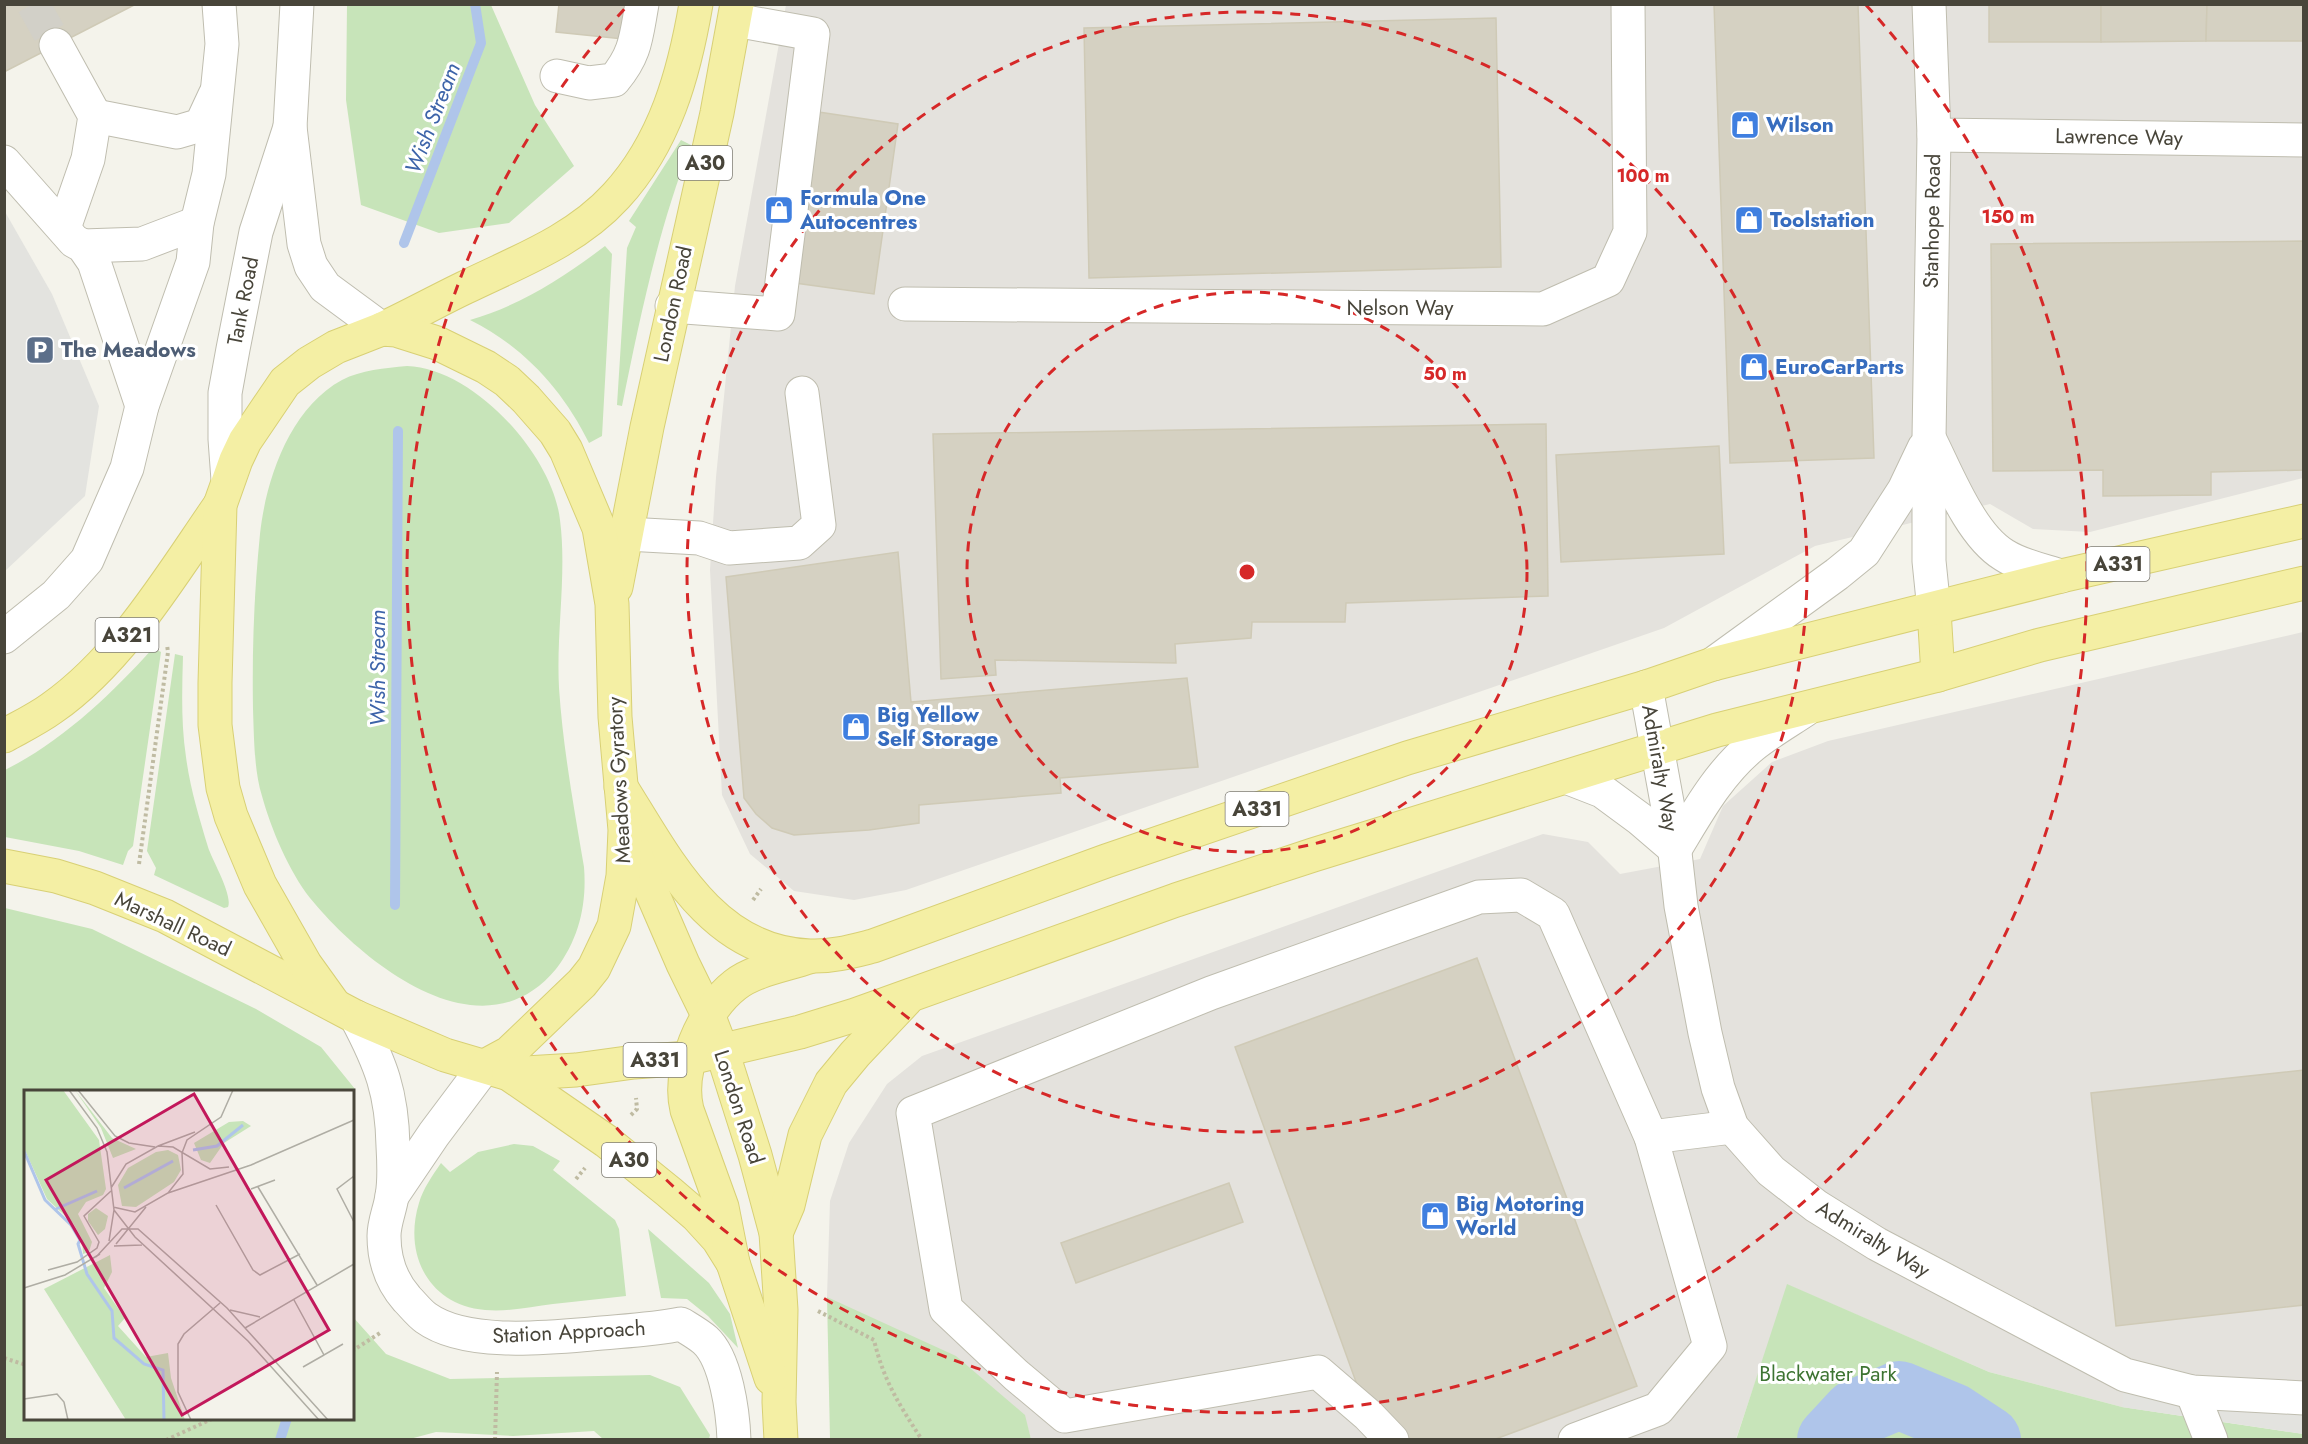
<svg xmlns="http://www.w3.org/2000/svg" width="2308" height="1444" font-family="Jost,sans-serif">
<rect width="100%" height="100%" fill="#f4f3eb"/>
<!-- industrial -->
<g fill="#e4e2dd">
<path d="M786 5H2303V478L2090 532 2033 529 1990 504 1815 546 1664 628 906 890 854 900 794 891 750 854 722 795 710 570 716 477 735 286Z"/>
<path d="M2303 632V1432L2122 1407 1989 1372 1788 1285 1736 1439H1031L1024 1415 827 1297 830 1201 849 1143 887 1084 922 1056 1543 834 1588 842 1620 874 1700 859 1723 806 1772 762 1828 741Z"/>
</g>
<!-- green -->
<g fill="#c7e4b9">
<path d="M347 5H491L535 105 574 166 509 223 439 233 361 205 346 100Z"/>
<path d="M681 140 691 145C658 230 640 317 622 406L617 405 627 248 636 227 629 221Z"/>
<path d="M605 246 612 254 602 436 589 443C563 390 523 346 470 320 521 305 563 278 605 246Z"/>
<path d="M407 366C474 368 553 456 560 520 567 575 556 632 559 688 563 748 574 808 584 867 587 904 579 939 556 969 482 1059 363 963 310 898 289 871 271 829 262 796 254 771 254 736 253 709 252 649 254 594 260 534 266 479 290 408 342 380 361 370 385 368 407 366Z"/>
<path d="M153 648 161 652 133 846 128 851 123 865 79 851 5 837V770C61 742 111 695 153 648Z"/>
<path d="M175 654 183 656C182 690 181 724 186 757 190 788 199 817 208 847 212 860 233 895 228 907L224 908 154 875 156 868 147 851Z"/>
<path d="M5 908 92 929 256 1009 321 1047 355 1089 353 1113 352 1092H26V1418H352L353 1317 386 1354 450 1379 650 1375 680 1387 710 1435 709 1439H603L594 1431 513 1436 436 1432 406 1440 5 1439Z"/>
<path d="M514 1144 533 1146 560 1161 553 1170 615 1220 619 1229 626 1296C602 1299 578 1301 553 1304 531 1307 508 1312 485 1310 429 1305 403 1255 419 1203 423 1189 432 1176 441 1163L450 1172 478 1152Z"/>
<path d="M648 1229 709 1283 730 1314 738 1348 708 1316 687 1299 661 1298Z"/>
<path d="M1787 1284 1989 1372 2122 1407 2304 1434 2303 1440H1736Z"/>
<path d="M827 1297 956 1356 1025 1415 1031 1439H830Z"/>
</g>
<!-- parking -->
<g fill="#e3e3df">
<path d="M4 210 52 294 99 406 85 496 5 571Z"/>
<path d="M2125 1375 2303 1398V1434L2122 1407Z"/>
</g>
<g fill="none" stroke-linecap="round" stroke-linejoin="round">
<!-- stream -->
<g stroke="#afc5ea" stroke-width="10">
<path d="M404 243 481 43 475 4"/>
<path d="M395 905 398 431"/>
<path d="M280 1440 287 1418"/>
</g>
<!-- river -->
<path stroke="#afc5ea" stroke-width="68" d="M1831 1440 1856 1413 1899 1395 1952 1417 1987 1440"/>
</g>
<!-- building -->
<g fill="#d5d1c2" stroke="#cfcab6" stroke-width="1.5">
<path d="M4 4H136L4 72Z"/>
<path d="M559 4H627L623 39 556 32Z"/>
<path d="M1714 4H1858L1874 458 1730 463Z"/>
<rect x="1989" y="4" width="112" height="38"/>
<path d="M2101 4H2207L2206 41 2101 42Z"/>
<path d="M2207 4H2304V41H2206Z"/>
<path d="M1496 18 1501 267 1089 278 1084 28Z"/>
<path d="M812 111 898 124 874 294 788 282Z"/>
<path d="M2304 241V470L2211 472V495L2103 496V470L1993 471 1991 244Z"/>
<path d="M1546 424 1548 596 1346 603 1345 622H1252L1251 638 1175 644 1176 663 995 660 996 675 941 679 933 434Z"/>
<path d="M1719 446 1724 554 1561 562 1556 455Z"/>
<path d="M898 552 911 702 1187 678 1198 767 1060 778 1061 793 919 805V823L869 830 794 835 772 828 756 814 744 798 726 577Z"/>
<path d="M1477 958 1637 1386 1493 1440H1377L1235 1047Z"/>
<path d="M2304 1070V1305L2116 1326 2091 1093Z"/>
<path d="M1229 1183 1243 1222 1076 1283 1061 1243Z"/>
</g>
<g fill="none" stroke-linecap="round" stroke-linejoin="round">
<!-- minor-tunnel -->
<path stroke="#d2d0c8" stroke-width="33" stroke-dasharray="33 16" stroke-linecap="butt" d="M33 4 56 45"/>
<!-- minor casing -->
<g stroke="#bfbdaf" stroke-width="35">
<g id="minor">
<path d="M297 4 290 127 304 244 311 266 325 287 382 329"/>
<path d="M1929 4 1934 135 1929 438V561L1934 610"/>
<path d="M56 45 95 116 88 159 64 228"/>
<path d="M557 76 589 83 614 80C636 54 636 37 642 4"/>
<path d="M95 116 177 132 201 125 215 95"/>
<path d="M1934 135 2304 140"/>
<path d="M4 162 74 241 83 246 94 262 142 406"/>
<path d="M83 246 142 244 197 223"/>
<path d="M905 304 1543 309 1608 280 1630 232 1628 4"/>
<path d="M672 306 778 314 813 34 735 20"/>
<path d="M1931 442C1948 476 1971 535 2004 555 2021 566 2042 570 2061 576"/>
<path d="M228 480 225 439V393L233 349 256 232 290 127"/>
<path d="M627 534 699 538 729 548 799 543 819 525 802 393"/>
<path d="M4 637 56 595 87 560 127 468 142 406 193 262 197 223 209 174 222 44 219 4"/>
<path d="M1713 664 1837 574 1864 552 1904 490 1924 448"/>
<path d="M1646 687 1673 835 1681 906 1705 1033 1718 1088 1732 1127 1771 1171 1816 1206 1877 1244 2125 1375 2192 1392 2304 1398"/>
<path d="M1566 777 1602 791 1640 819 1675 849"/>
<path d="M1675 849C1697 813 1718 774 1752 746 1768 733 1787 722 1805 710"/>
<path d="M356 1017C381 1064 392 1093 393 1146 394 1163 395 1180 392 1196 390 1210 384 1222 384 1236 384 1260 391 1281 407 1299 413 1305 419 1313 426 1318 465 1346 544 1338 591 1334 621 1331 651 1330 681 1324 689 1329 698 1334 705 1340 726 1359 733 1412 734 1440"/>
<path d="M1651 1137 1732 1127"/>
<path d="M392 1196 434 1134 485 1066"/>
<path d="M2192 1392 2211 1440"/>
<path d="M1392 1440 1368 1415 1318 1372 1065 1416 1016 1375 946 1309 913 1113 1211 993 1479 897 1521 895 1553 914 1651 1137 1710 1346 1658 1409 1575 1440"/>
</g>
</g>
<!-- major casing -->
<g stroke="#d8d075" stroke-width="35">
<g id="major">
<path d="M382 329C410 316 437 301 464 288 517 262 575 241 616 196 665 143 684 74 696 4"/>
<path d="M616 587 647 427 717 113 737 4"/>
<path d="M1934 610 1938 675"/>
<path d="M4 736C20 727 37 719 52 708 122 659 172 574 220 505"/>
<path d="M621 787C667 860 712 953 810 956 832 957 853 951 873 946L1106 861 1407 758 1646 687 1713 664 2061 576 2304 521"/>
<path d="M628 837 683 964 709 1017 722 1051 755 1155 776 1233 781 1310 779 1402 781 1440"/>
<path d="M4 866 56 876 95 888 165 916 356 1017 445 1055 509 1074 606 1141 669 1192 697 1216 718 1239 733 1263"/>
<path d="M333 1003 305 964 260 885 231 816 223 788 215 725V683L220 505 236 460 245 441 285 382 309 363 336 347 382 329 396 330 437 343 486 367 507 381 526 399 555 432 566 450 599 528 612 604 615 717 625 830 623 876 614 926 594 968 582 983 509 1053 485 1066"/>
<path d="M509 1074 576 1070 634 1062 690 1058 800 1032 855 1015 1176 900 1313 855 1717 730 1938 675 2040 645 2304 583"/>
<path d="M776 1233 788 1205 805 1135 831 1083 855 1054 906 1000"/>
<path d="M771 1378 733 1263 722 1207 687 1110C677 1070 703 1010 735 985 754 970 786 965 809 957"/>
</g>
</g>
<!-- path -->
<g stroke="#bfbba2" stroke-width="4" stroke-dasharray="3 3" stroke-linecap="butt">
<path d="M139 864 168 652 167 645"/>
<path d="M753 900 761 889"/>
<path d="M631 1115 637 1109 636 1098"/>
<path d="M576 1179 585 1168"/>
<path d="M818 1311 874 1340C884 1382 899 1404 922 1440"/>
<path d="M352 1351 380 1333"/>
<path d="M4 1358 26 1365"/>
<path d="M166 1440 214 1418"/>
<path d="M495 1440 497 1372"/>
</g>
<!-- minor -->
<use href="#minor" stroke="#fff" stroke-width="33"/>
<!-- major -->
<use href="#major" stroke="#f4efa4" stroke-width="33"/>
</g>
<!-- distance rings -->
<g fill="none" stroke="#d62828" stroke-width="3" stroke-dasharray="10 8">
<circle cx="1247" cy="572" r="280"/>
<circle cx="1247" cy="572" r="560"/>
<path d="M1866 5A840 840 0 1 1 628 5"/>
</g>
<!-- icons -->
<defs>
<g id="shop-square" transform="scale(1.5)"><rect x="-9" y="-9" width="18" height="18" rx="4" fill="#3f7fe0" stroke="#fff"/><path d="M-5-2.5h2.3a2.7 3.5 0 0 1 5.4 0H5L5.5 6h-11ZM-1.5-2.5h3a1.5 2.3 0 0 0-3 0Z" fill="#fff"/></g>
<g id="parking-square" transform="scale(1.5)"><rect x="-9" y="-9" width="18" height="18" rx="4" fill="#5c6f8a" stroke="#fff"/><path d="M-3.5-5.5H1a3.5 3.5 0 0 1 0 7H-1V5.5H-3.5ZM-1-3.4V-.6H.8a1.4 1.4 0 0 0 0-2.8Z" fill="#fff"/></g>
</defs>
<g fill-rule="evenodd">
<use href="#shop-square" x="1745" y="125"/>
<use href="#shop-square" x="779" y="210"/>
<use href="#shop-square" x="1749" y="220"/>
<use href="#parking-square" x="40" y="350"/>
<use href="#shop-square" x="1754" y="367"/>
<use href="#shop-square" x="856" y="727"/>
<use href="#shop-square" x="1435" y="1216"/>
</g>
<g text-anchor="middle" stroke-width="6" stroke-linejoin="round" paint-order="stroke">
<!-- shield labels -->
<g fill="#fff" stroke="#7f7d75" stroke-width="1.5">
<rect x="678" y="146" width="54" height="34" rx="4.5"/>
<rect x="2086.5" y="547" width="63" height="34" rx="4.5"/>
<rect x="95.5" y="618" width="63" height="34" rx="4.5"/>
<rect x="1225.5" y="792" width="63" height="34" rx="4.5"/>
<rect x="623.5" y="1043" width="63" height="34" rx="4.5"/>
<rect x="602" y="1143" width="54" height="34" rx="4.5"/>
</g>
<g font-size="20" font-weight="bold" fill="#48453a">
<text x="705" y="170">A30</text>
<text x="2118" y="571">A331</text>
<text x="127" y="642">A321</text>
<text x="1257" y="816">A331</text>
<text x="655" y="1067">A331</text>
<text x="629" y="1167">A30</text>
</g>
<!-- shop labels -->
<g font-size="21" font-weight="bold" fill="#366cbe" stroke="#fff" text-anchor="start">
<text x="1766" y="132">Wilson</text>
<text x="800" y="205">Formula One<tspan x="800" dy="24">Autocentres</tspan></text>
<text x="1770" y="227">Toolstation</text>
<text x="1775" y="374">EuroCarParts</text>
<text x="877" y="722">Big Yellow<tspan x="877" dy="24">Self Storage</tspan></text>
<text x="1456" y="1211">Big Motoring<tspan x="1456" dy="24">World</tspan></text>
</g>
<!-- street labels -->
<g font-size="21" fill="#48453a" stroke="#fff">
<text transform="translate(2119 137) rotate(1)" y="7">Lawrence Way</text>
<text transform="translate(1932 221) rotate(-89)" y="7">Stanhope Road</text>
<text transform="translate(243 301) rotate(-79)" y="7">Tank Road</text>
<text transform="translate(673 304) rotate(-78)" y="7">London Road</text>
<text x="1400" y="315">Nelson Way</text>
<text transform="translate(1660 768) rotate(80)" y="7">Admiralty Way</text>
<text transform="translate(619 780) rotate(-93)" y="7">Meadows Gyratory</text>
<text transform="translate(173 924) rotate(25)" y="7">Marshall Road</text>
<text transform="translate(739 1107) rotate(72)" y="7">London Road</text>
<text transform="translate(1873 1239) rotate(31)" y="7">Admiralty Way</text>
<text transform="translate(569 1332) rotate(-3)" y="7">Station Approach</text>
</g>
<!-- service labels -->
<g font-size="21" font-weight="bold" fill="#4e5e75" stroke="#fff" text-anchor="start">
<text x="61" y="357">The Meadows</text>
</g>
<!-- park labels -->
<g font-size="21" fill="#3d7432" stroke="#fff">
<text x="1828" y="1381">Blackwater Park</text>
</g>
<!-- water labels -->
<g font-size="22" font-style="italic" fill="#3d64a9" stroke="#fff">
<text transform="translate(432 118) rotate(-69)" y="8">Wish Stream</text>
<text transform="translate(377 668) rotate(-90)" y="8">Wish Stream</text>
</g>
</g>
<!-- overview -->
<g transform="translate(24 1090)">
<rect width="330" height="330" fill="#f4f3eb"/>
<path d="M0 0H39L75 50 82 99 79 105 62 112 54 124 68 152 65 162 59 164 58 149 49 133 23 109 0 58ZM51 0 88 48 112 59 89 68 77 38ZM219 31 227 36 200 53 186 73 177 70 170 53 205 32ZM144 60 154 65 157 80 150 92 112 117 98 116 94 95 104 78 132 62ZM72 118 84 126 81 139 74 145 64 131V124ZM86 165 88 182 80 198 101 228 94 236 122 267 144 263 147 288 161 330H102L20 199Z" fill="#c7e4b9"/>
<path fill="none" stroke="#afc5ea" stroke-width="3" d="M169 60 193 56 219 35M0 61 21 110 47 135 56 150 54 154 63 184 88 221 90 248 120 274 139 280 140 330M100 98 149 71M32 119 73 101"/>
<path fill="none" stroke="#afada4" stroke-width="1.5" d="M45 0 73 38 83 62 90 120 85 151M54 0 91 46 105 53 131 57M134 56 171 42M158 63 163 50 197 27 209 0M330 86 313 99 330 132M234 97 293 195M87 98 102 74 134 56 149 57 186 79 205 77M227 99 251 90M144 103 227 75 330 30M192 115 229 180 236 185 276 164M89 117 111 122 144 103 159 84 158 63M90 120 111 147 224 251 295 330M92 154 122 117M90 156 118 155M72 167 98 139H114L203 218 304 330M24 180 53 172 73 158 75 152 60 126 87 101M0 198 41 185 76 164M270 210 300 265 319 254M206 220 236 227M221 238 330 174M279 277 300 265M0 309 33 304 40 312 44 330M167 330 154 302V254L160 244 196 213"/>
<path fill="#c2185b" fill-opacity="0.15" stroke="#c2185b" stroke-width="3" d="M170 4 305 240 158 325 22 90Z"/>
<rect width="330" height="330" fill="none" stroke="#48453a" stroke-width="3"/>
</g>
<circle cx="1247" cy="572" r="9" fill="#d62828" stroke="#fff" stroke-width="3"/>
<g font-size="18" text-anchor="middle" font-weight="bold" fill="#d62828" stroke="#fff" stroke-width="6" stroke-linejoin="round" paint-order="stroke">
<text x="1643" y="182">100 m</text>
<text x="2008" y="223">150 m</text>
<text x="1445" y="380">50 m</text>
</g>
<!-- border -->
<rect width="2308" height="1444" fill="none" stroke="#48453a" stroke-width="12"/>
</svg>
